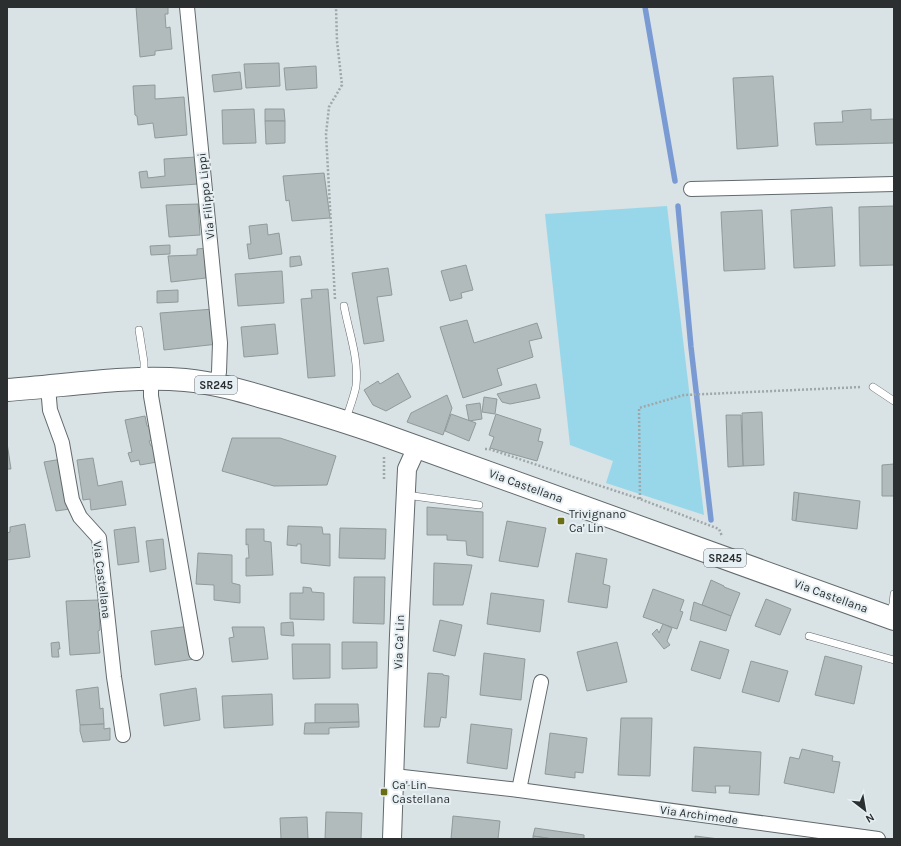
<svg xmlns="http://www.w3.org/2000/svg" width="901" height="846" font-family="Karla,sans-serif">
<rect width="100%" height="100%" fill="#d9e2e5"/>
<!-- green -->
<path fill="#98d7ea" d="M667 206 704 515 606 483 613 461 570 445 545 214Z"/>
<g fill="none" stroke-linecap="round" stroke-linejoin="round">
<!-- stream -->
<g stroke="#7a9ad4" stroke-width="5.5">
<path d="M645 7 675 181"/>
<path d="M678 206 691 347 711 520"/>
</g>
</g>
<!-- building -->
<g fill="#b1bbbb" stroke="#909a9a">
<path d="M136 7H168V14H165L166 28 170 27 172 49 155 51V55L140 57Z"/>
<path d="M279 63 280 86 246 88 244 64Z"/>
<path d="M316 66 317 88 286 90 284 68Z"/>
<path d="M240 72 242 89 214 92 212 75Z"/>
<path d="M773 76 778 146 737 149 733 78Z"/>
<path d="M155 85V99L184 97 187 135 155 138 153 123 138 125 137 116 135 115 133 86Z"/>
<path d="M254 109 256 143 223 144 222 110Z"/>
<path d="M265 109H284L285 121H265Z"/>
<path d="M871 109V120L894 119V143L816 145 814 123 843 122 842 111Z"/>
<path d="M265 121H285V143L266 144Z"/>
<path d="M196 157 198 184 141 188 139 172 147 171 148 178 165 176 164 159Z"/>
<path d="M324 173 330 218 292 221 289 200 286 201 283 176Z"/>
<path d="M198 204 200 235 169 237 166 205Z"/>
<path d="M894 206V265L860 266 859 207Z"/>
<path d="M832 207 835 266 794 268 791 210Z"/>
<path d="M762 210 765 269 724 271 721 212Z"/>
<path d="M267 224 268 235 279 233 282 254 249 259 247 244H251L249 226Z"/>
<path d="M170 245V254L151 255 150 246Z"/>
<path d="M207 248 208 264H205L206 278 171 282 168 256 197 255V249Z"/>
<path d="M300 256 302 265 290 267V257Z"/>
<path d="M466 265 473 290 461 293 462 298 450 301 441 271Z"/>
<path d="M388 268 392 295 377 297 384 341 364 344 352 273Z"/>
<path d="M282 271 284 303 238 306 235 274Z"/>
<path d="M328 289 335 376 308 378 301 299 312 298 311 290Z"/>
<path d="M178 290V302L157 303V291Z"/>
<path d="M214 309 218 344 164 350 160 313Z"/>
<path d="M467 320 474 343 537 323 542 338 529 341 533 357 497 369 502 385 463 398 440 327Z"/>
<path d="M275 324 278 354 244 357 241 327Z"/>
<path d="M398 373 411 397 386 411 373 405 364 390 378 381 380 384Z"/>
<path d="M536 384 540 398 510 404 502 402 497 394Z"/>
<path d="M447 395 452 408 443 435 407 422 411 413Z"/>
<path d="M484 397 497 399 495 414 482 412Z"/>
<path d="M480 403 482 419 469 421 466 405Z"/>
<path d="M762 412 764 465 743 466 742 413Z"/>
<path d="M451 414 476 423 469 441 445 431Z"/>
<path d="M496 414 541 429 538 441 543 442 537 461 490 448 494 437 489 435Z"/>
<path d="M726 415H741L743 466 728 467Z"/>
<path d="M145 416 147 426H150L153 440 149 441 151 446H154L157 462 140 465 139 460 131 462 128 453 132 452 125 420Z"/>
<path d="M232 438H280L336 456 327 485 274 486 222 471Z"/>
<path d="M7 443 11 469H7Z"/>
<path d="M93 458 98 486 122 481 126 505 91 510 90 499 83 500 77 460Z"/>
<path d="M62 459 70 509 56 511 44 462Z"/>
<path d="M894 464V496H882V465Z"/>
<path d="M794 492 799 493 796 521 792 520Z"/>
<path d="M799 493 860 501 857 529 796 521Z"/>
<path d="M427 507 483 512V558L467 555 466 541 447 540V535H427Z"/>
<path d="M507 521 546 528 538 567 499 561Z"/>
<path d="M25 524 30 557 7 560V533L10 532V527Z"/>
<path d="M288 526 322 527 323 534H330V566L301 563V544H297V546L287 545Z"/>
<path d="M135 527 139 562 118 565 114 530Z"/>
<path d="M340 528 386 529 385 559 339 558Z"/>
<path d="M246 529H264V541L271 542 273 575 246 576V558H249L248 544 246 545Z"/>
<path d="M163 539 166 569 150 572 146 541Z"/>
<path d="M198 553 232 555V583L240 585V603L214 600V585L196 584Z"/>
<path d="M576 553 607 559 603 584 610 586 607 608 568 602Z"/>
<path d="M434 563 472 565 463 605H433Z"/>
<path d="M354 577H385L384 624 353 623Z"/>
<path d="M711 580 724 586V587L740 593 731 616 702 605Z"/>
<path d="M303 587 311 588 312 592 324 593V620L290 619V593H303Z"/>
<path d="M653 589 684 600 680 611 683 612 677 629 643 617Z"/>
<path d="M491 593 544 600 540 632 487 624Z"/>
<path d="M766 599 791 609 780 635 755 626Z"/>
<path d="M99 600 100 630 98 631 100 653 70 655 66 601Z"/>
<path d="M694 602 731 616 726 631 690 620Z"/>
<path d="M440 620 462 625 455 656 433 651Z"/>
<path d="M293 622 294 636 281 635V623Z"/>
<path d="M663 624 672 628 667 641 670 645 664 649 652 634 657 629 659 633Z"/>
<path d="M190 626 194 659 155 665 151 631Z"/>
<path d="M232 627H264L268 659 232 662 229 638 234 637Z"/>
<path d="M700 641 729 650 720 679 691 670Z"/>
<path d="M59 642 60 649H58L59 657H52L51 643Z"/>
<path d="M342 642H377V668L342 669Z"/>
<path d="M617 642 627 682 587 691 577 652Z"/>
<path d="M292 644H330V678L293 679Z"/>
<path d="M484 653 525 659 521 700 480 695Z"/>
<path d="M825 656 862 666 854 704 815 695Z"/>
<path d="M751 661 788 671 779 702 742 692Z"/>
<path d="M428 673 443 674V675L449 676 446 718 441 717 439 727H424Z"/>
<path d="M98 687 100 709 103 708 104 724 80 725 76 690Z"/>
<path d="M196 688 200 720 164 726 160 694Z"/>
<path d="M272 694 273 725 224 728 222 696Z"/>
<path d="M315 704H358L359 722 315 723Z"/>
<path d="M621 718H652L650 776 618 775Z"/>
<path d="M359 722V727L329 728V734H304L305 723Z"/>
<path d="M104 724V729L110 728V740L83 742 80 731V725Z"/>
<path d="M471 724 512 729 507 769 467 763Z"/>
<path d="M550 733 587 738 583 773 575 772V778L545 774Z"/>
<path d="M694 747 761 752 759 795 729 793 730 786H715L716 793 692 791Z"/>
<path d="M802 749 833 756 832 761 840 762 834 793 784 783 790 757 799 759Z"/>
<path d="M326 812 362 813 361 839H325Z"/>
<path d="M453 816 500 821 498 839H451Z"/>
<path d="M307 817 308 839H281L280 818Z"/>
<path d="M535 828 584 835V839H553L533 836Z"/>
<path d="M533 836 553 839H533Z"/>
<path d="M695 836 719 839H695Z"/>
</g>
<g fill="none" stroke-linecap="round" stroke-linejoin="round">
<!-- service casing -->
<g stroke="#616a6c" stroke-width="8">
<g id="service">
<path d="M344 306C349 333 359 358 356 386 354 397 349 409 346 419"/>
<path d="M139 330 144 362V377"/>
<path d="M873 387 894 401"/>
<path d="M406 495 479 505"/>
<path d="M889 615 893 604 894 594"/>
<path d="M809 636 894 660"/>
</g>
</g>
<!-- minor casing -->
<g stroke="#616a6c" stroke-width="16">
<g id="minor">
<path d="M187 7 220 343 219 372 216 385"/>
<path d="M691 189 894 184"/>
<path d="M151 380V396L196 653"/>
<path d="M48 387 50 410 62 443 72 500 80 517 99 538 114 677 123 735"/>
<path d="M394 776 519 790 878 839"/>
<path d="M519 790 541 682"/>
</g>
</g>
<!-- tertiary casing -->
<g stroke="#616a6c" stroke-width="20">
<path id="tertiary" d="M392 839 399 635 407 469 417 447"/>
</g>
<!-- primary casing -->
<g stroke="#616a6c" stroke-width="24">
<path id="primary" d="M7 390C65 386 127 375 185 380 217 383 249 393 280 402 314 412 347 422 381 434L894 619"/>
</g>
<!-- path -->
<g stroke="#9fa7a9" stroke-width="2.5" stroke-dasharray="2 2" stroke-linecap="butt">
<path d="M335 299 326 134 329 107 342 85 337 41 336 7"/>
<path d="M485 449H489L640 499 719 529 722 536"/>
<path d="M384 457V480"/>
<path d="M640 499 639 408 684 395 862 387"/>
</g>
<!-- service -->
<use href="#service" stroke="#fff" stroke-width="7"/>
<!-- minor -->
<use href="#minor" stroke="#fff" stroke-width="14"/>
<!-- tertiary -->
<use href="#tertiary" stroke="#fff" stroke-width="18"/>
<!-- primary -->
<use href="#primary" stroke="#fff" stroke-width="22"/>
</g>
<!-- markers -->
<g fill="#6b6e12" stroke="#e6eff3" stroke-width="1.5">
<rect x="557" y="517" width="8" height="8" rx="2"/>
<rect x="380" y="788" width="8" height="8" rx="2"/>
</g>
<g text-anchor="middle" stroke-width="4" stroke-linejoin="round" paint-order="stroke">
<!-- shield labels -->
<g fill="#e6eff3" stroke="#63696a" stroke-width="1">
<rect x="195" y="376" width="42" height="18" rx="3"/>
<rect x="704" y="549" width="42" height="18" rx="3"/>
</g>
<g font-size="11" font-weight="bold" fill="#2b2f30">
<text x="216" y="389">SR245</text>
<text x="725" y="562">SR245</text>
</g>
<!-- street labels -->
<g font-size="12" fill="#2b2f30" stroke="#e6eff3">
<text transform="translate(206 196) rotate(-96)" y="4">Via Filippo Lippi</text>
<text transform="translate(526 486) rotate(20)" y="4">Via Castellana</text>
<text transform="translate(102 580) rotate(83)" y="4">Via Castellana</text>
<text transform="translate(831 596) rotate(20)" y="4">Via Castellana</text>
<text transform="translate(399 642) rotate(-88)" y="4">Via Ca' Lin</text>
<text transform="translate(699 815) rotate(8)" y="4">Via Archimede</text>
</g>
<!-- poi labels -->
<g font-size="12" fill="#2b2f30" stroke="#e6eff3" text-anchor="start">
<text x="569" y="518">Trivignano<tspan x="569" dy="14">Ca' Lin</tspan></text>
<text x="392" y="789">Ca' Lin<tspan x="392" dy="14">Castellana</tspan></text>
</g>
</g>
<!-- border -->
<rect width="901" height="846" fill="none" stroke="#2b2f30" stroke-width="16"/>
<!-- north arrow -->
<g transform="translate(865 810) rotate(149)" stroke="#e6eff3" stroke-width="3" paint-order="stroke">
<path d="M0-3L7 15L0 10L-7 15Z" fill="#2b2f30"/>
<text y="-6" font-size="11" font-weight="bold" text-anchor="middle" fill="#2b2f30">N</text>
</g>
</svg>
